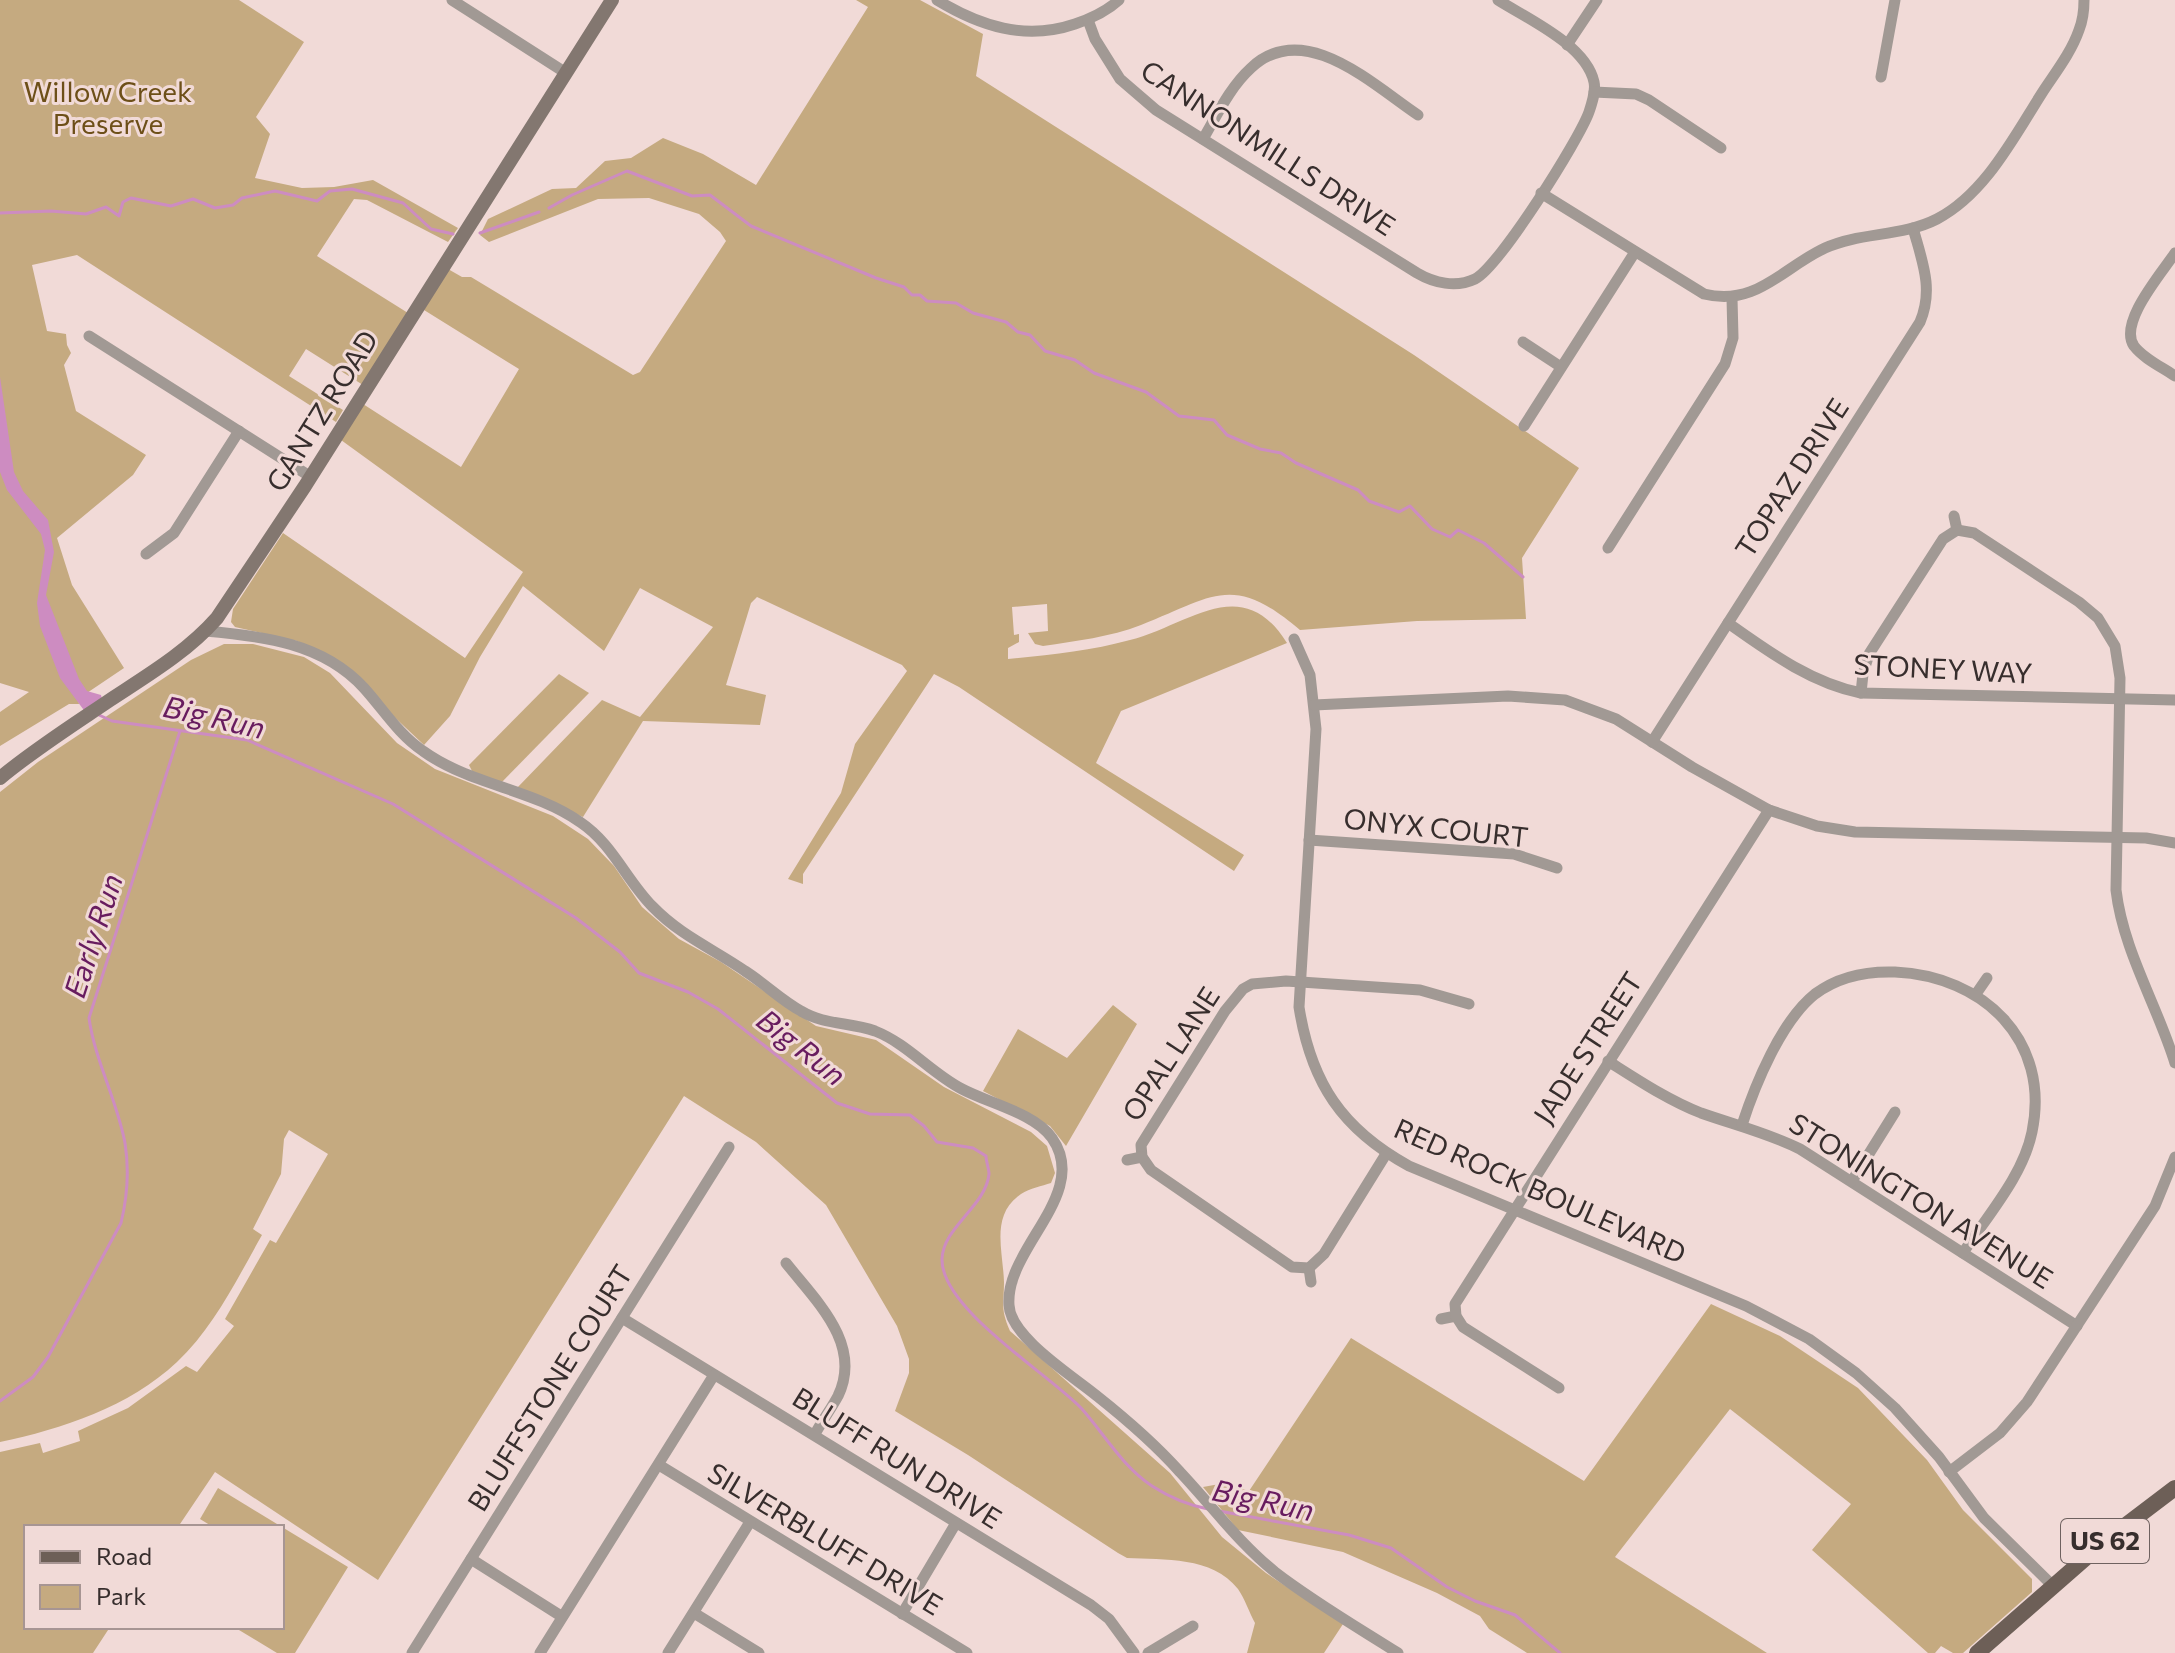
<svg xmlns="http://www.w3.org/2000/svg" width="2175" height="1653" font-family="Commissioner,sans-serif">
<rect width="100%" height="100%" fill="#f1dad7"/>
<!-- green -->
<g fill="#c5aa80">
<path d="M0 0H239L304 42 256 117 270 134 255 178 302 188 334 187 373 180 458 228 448 242 367 200 354 199 317 256 408 313 363 385 306 349 289 376 343 410 336 422 77 255 32 265 47 331 66 334 67 345 71 353 64 365 76 411 146 455 133 475 57 538 72 585 124 668 78 699 79 704H69L0 746V712L29 692 0 683Z"/>
<path d="M856 0H920L983 34 976 76 1414 355 1579 468 1522 558 1526 619 1417 621 1300 630C1232 572 1213 597 1141 625 1110 637 1076 641 1043 646L1035 644 1028 633 1048 631 1047 604 1012 607 1014 635 1019 634V642L1008 648V659C1049 655 1090 651 1130 640 1189 625 1242 571 1287 643L1121 711 1096 763 1244 855 1234 871 959 687 934 674 803 874V884L788 879 841 793 855 744 907 671 902 665 757 597 751 603 726 685 766 695 760 725 643 721 583 817 517 788 602 700 640 717 713 627 640 588 604 651 523 586 480 657 450 716 424 745 336 662 297 641 235 627 231 622 233 609 283 533 465 658 523 572 341 440 363 404 461 467 519 369 424 310 448 269 462 277H471L633 375 640 372 726 241 720 232 699 214 649 198 598 199 489 242 480 235 488 219 552 189 576 188 605 161 631 158 663 138 703 154 756 185 868 7Z"/>
<path d="M224 644H253L304 657 330 673 397 743 435 769 553 816 588 839 614 866 642 907 679 939 721 962 816 1026 876 1040 944 1087 1031 1132 1047 1146 1055 1173 1051 1183C1042 1186 1030 1188 1021 1194 990 1215 1003 1250 1004 1282 1004 1304 1000 1308 1010 1331L1170 1473 1222 1537 1266 1573 1343 1624 1324 1653H1247L1255 1623C1249 1612 1245 1599 1238 1589 1212 1556 1164 1560 1127 1558L1118 1553 968 1455 895 1411 909 1373V1359L897 1326 826 1205 756 1142 684 1096 378 1580 215 1472 178 1527H26V1627H110L93 1653H0V1452L40 1443 43 1453 80 1441 78 1431 128 1408 186 1366 197 1372 234 1326 225 1319 270 1240 276 1243 328 1154 289 1130 284 1139 281 1174 253 1229 262 1235C237 1279 214 1327 177 1362 129 1407 62 1429 0 1442V792L38 762 191 660Z"/>
<path d="M559 674 589 693 501 783 472 771 469 765Z"/>
<path d="M1113 1005 1137 1024 1066 1146 1050 1126 983 1091 1018 1029 1067 1058Z"/>
<path d="M1711 1304 1780 1336 1858 1388 1927 1460 1963 1510 2032 1579V1592L1963 1653H1953L1941 1646 1935 1653H1928L1812 1550 1851 1504 1730 1409 1615 1557 1767 1653H1527L1489 1629 1480 1616 1437 1593 1343 1552 1238 1530 1203 1487 1225 1483 1249 1491 1351 1338 1584 1481Z"/>
<path d="M218 1488 282 1527H213L200 1519Z"/>
<path d="M282 1527 348 1567 295 1653H277L234 1627H282Z"/>
</g>
<!-- water -->
<path fill="#cd8cc1" d="M0 377 14 472 23 491 48 520 54 552 46 595 79 679 87 691 101 695 103 703 86 713 60 678 40 626 37 603 45 550 41 534 7 490 0 472Z"/>
<g fill="none" stroke-linecap="round" stroke-linejoin="round">
<!-- stream -->
<g stroke="#cd8cc1" stroke-width="3">
<path d="M549 208 572 195 627 171 692 196 710 195 751 226 876 278 904 287 912 295H920L927 301 956 303 973 313 1006 322 1018 332 1030 335 1045 351 1075 360 1094 373 1146 392 1179 416 1214 420 1227 435 1260 449 1281 453 1296 463 1358 490 1369 501 1399 512 1410 506 1432 529 1450 537 1458 530 1484 543 1523 577"/>
<path d="M0 213 51 211 86 214 106 207 119 216 123 202 131 198 171 206 193 199 215 208 233 205 242 198 275 191 317 201 330 191 352 189 403 203 431 229 453 234"/>
<path d="M480 233 539 212"/>
<path d="M99 715 112 721 247 740 393 804 576 918 620 952 639 973 688 992 718 1009 837 1103 870 1114 910 1115 924 1126 937 1142 973 1148 986 1156C986 1161 989 1169 989 1174 986 1206 943 1227 942 1259 941 1309 1049 1374 1082 1409 1105 1435 1122 1466 1152 1486 1169 1497 1188 1505 1208 1509"/>
<path d="M0 1401 33 1377 48 1357 121 1223C127 1198 129 1168 125 1143 117 1100 95 1061 89 1018L180 731"/>
<path d="M1219 1511 1349 1535 1391 1548 1447 1587 1475 1601 1515 1615 1560 1653"/>
</g>
<!-- minor -->
<g stroke="#a19994" stroke-width="11">
<path d="M452 0 566 73"/>
<path d="M937 0C980 26 1025 41 1075 24 1090 19 1107 11 1119 0"/>
<path d="M1088 20 1095 39 1120 79 1156 110 1417 273C1434 283 1456 288 1475 279 1499 267 1579 140 1589 112 1592 103 1596 91 1594 82 1586 45 1528 19 1498 0"/>
<path d="M1567 45 1597 0"/>
<path d="M1881 77 1895 0"/>
<path d="M1594 92 1636 94 1649 100 1721 148"/>
<path d="M1203 139C1217 115 1230 87 1251 68 1304 18 1373 85 1418 115"/>
<path d="M1541 193 1704 294C1756 307 1782 268 1825 248 1860 232 1902 237 1937 219 1985 194 2014 137 2042 93 2055 73 2071 53 2079 30 2083 20 2084 11 2084 0"/>
<path d="M2175 253C2161 274 2118 323 2134 346 2144 359 2162 367 2175 376"/>
<path d="M89 336 311 477"/>
<path d="M1523 342 1561 367"/>
<path d="M1524 426 1635 252"/>
<path d="M1954 516 1957 530"/>
<path d="M1957 530 1974 533 2079 602 2098 618 2115 646 2120 678 2116 890C2123 950 2157 1005 2175 1063"/>
<path d="M1608 548 1725 364 1733 338 1732 298"/>
<path d="M146 554 174 533 239 431"/>
<path d="M1728 623C1769 652 1811 683 1861 693L2175 700"/>
<path d="M205 631C263 636 323 643 364 688 383 709 399 735 423 751 470 785 533 789 580 822 613 844 626 880 653 907 680 935 713 949 745 971 764 983 781 1000 801 1011 824 1025 850 1022 875 1031 908 1044 931 1073 962 1089 988 1103 1035 1113 1052 1138 1091 1194 1005 1248 1009 1305 1010 1337 1073 1376 1097 1396 1126 1419 1155 1444 1180 1472 1212 1506 1239 1543 1275 1572 1314 1602 1357 1627 1398 1653"/>
<path d="M1294 639 1310 675 1316 729 1299 1007C1311 1083 1342 1129 1409 1166L1746 1306 1809 1339 1856 1373 1895 1408 1939 1457 1984 1518 2054 1587"/>
<path d="M1861 693 1863 674 1869 654 1943 539 1957 530"/>
<path d="M1314 705 1508 696 1565 700 1616 719 1692 767 1769 810 1817 826 1855 832 2146 838 2175 843"/>
<path d="M1652 742 1920 322C1934 289 1922 261 1913 228"/>
<path d="M1309 840 1514 854 1557 868"/>
<path d="M1976 994 1987 978"/>
<path d="M1608 1061C1638 1080 1668 1100 1701 1113 1735 1125 1768 1133 1800 1149L2077 1326"/>
<path d="M1742 1125C1755 1085 1781 1021 1815 994 1839 976 1866 971 1895 972 1983 976 2051 1040 2032 1132 2023 1176 1987 1216 1963 1253"/>
<path d="M1386 1154 1324 1254 1309 1268 1292 1267 1151 1170 1142 1157 1141 1145 1225 1011 1243 989 1252 984 1286 981 1420 990 1469 1004"/>
<path d="M1127 1160 1142 1157"/>
<path d="M1852 1181 1895 1112"/>
<path d="M786 1263C816 1301 863 1344 838 1396 831 1409 822 1421 815 1434"/>
<path d="M1309 1268 1311 1282"/>
<path d="M622 1318 1091 1605 1109 1619 1134 1653"/>
<path d="M1441 1319 1456 1316"/>
<path d="M1559 1388 1463 1327 1456 1316 1455 1304 1769 810"/>
<path d="M659 1465 967 1653"/>
<path d="M1949 1472 2000 1433 2027 1402 2155 1206 2175 1157"/>
<path d="M471 1559 561 1616"/>
<path d="M694 1613 759 1653"/>
<path d="M902 1614 956 1523"/>
<path d="M412 1653 729 1147"/>
<path d="M540 1653 714 1375"/>
<path d="M668 1653 750 1522"/>
<path d="M1148 1653 1193 1626"/>
</g>
<!-- secondary -->
<path stroke="#837770" stroke-width="14" d="M0 778C35 749 73 725 110 700 148 675 187 652 217 618L305 486 612 0"/>
<!-- primary -->
<path stroke="#6d5f57" stroke-width="16" d="M1977 1653 2105 1541 2175 1488"/>
</g>
<g text-anchor="middle" stroke-width="6" stroke-linejoin="round" paint-order="stroke">
<!-- shield labels -->
<rect fill="#f1dad7" stroke="#6f6260" stroke-width="2" x="2061" y="1519" width="88" height="44" rx="6"/>
<g font-size="26" font-weight="bold" fill="#372e2d">
<text x="2105" y="1550">US 62</text>
</g>
<!-- park labels -->
<g font-size="28" fill="#6d4f18" stroke="#f1dad7">
<text x="108" y="102">Willow Creek<tspan x="108" dy="32">Preserve</tspan></text>
</g>
<!-- street labels -->
<g font-size="28" fill="#372e2d" stroke="#f1dad7">
<text transform="translate(1268 148) rotate(33)" y="10">CANNONMILLS DRIVE</text>
<text transform="translate(322 411) rotate(-58)" y="10">GANTZ ROAD</text>
<text transform="translate(1792 478) rotate(-57)" y="10">TOPAZ DRIVE</text>
<text transform="translate(1943 669) rotate(3)" y="10">STONEY WAY</text>
<text transform="translate(1436 828) rotate(6)" y="10">ONYX COURT</text>
<text transform="translate(1588 1048) rotate(-57)" y="10">JADE STREET</text>
<text transform="translate(1171 1054) rotate(-57)" y="10">OPAL LANE</text>
<text transform="translate(1540 1191) rotate(24)" y="10">RED ROCK BOULEVARD</text>
<text transform="translate(1921 1201) rotate(32)" y="10">STONINGTON AVENUE</text>
<text transform="translate(550 1388) rotate(-58)" y="10">BLUFFSTONE COURT</text>
<text transform="translate(897 1458) rotate(32)" y="10">BLUFF RUN DRIVE</text>
<text transform="translate(825 1539) rotate(31)" y="10">SILVERBLUFF DRIVE</text>
</g>
<!-- water labels -->
<g font-size="30" font-style="italic" fill="#681c5f" stroke="#f1dad7">
<text transform="translate(214 718) rotate(13)" y="10">Big Run</text>
<text transform="translate(94 936) rotate(-72)" y="10">Early Run</text>
<text transform="translate(801 1048) rotate(38)" y="10">Big Run</text>
<text transform="translate(1263 1501) rotate(12)" y="10">Big Run</text>
</g>
</g>
<!-- legend -->
<rect x="24" y="1525" width="260" height="104" fill="#f1dad7" stroke="#a79593" stroke-width="2"/>
<rect x="40" y="1551" width="40" height="12" fill="#6d5f57" stroke="#a79593" stroke-width="2"/>
<text x="96" y="1565" font-size="24" fill="#372e2d">Road</text>
<rect x="40" y="1585" width="40" height="24" fill="#c5aa80" stroke="#a79593" stroke-width="2"/>
<text x="96" y="1605" font-size="24" fill="#372e2d">Park</text>
</svg>
